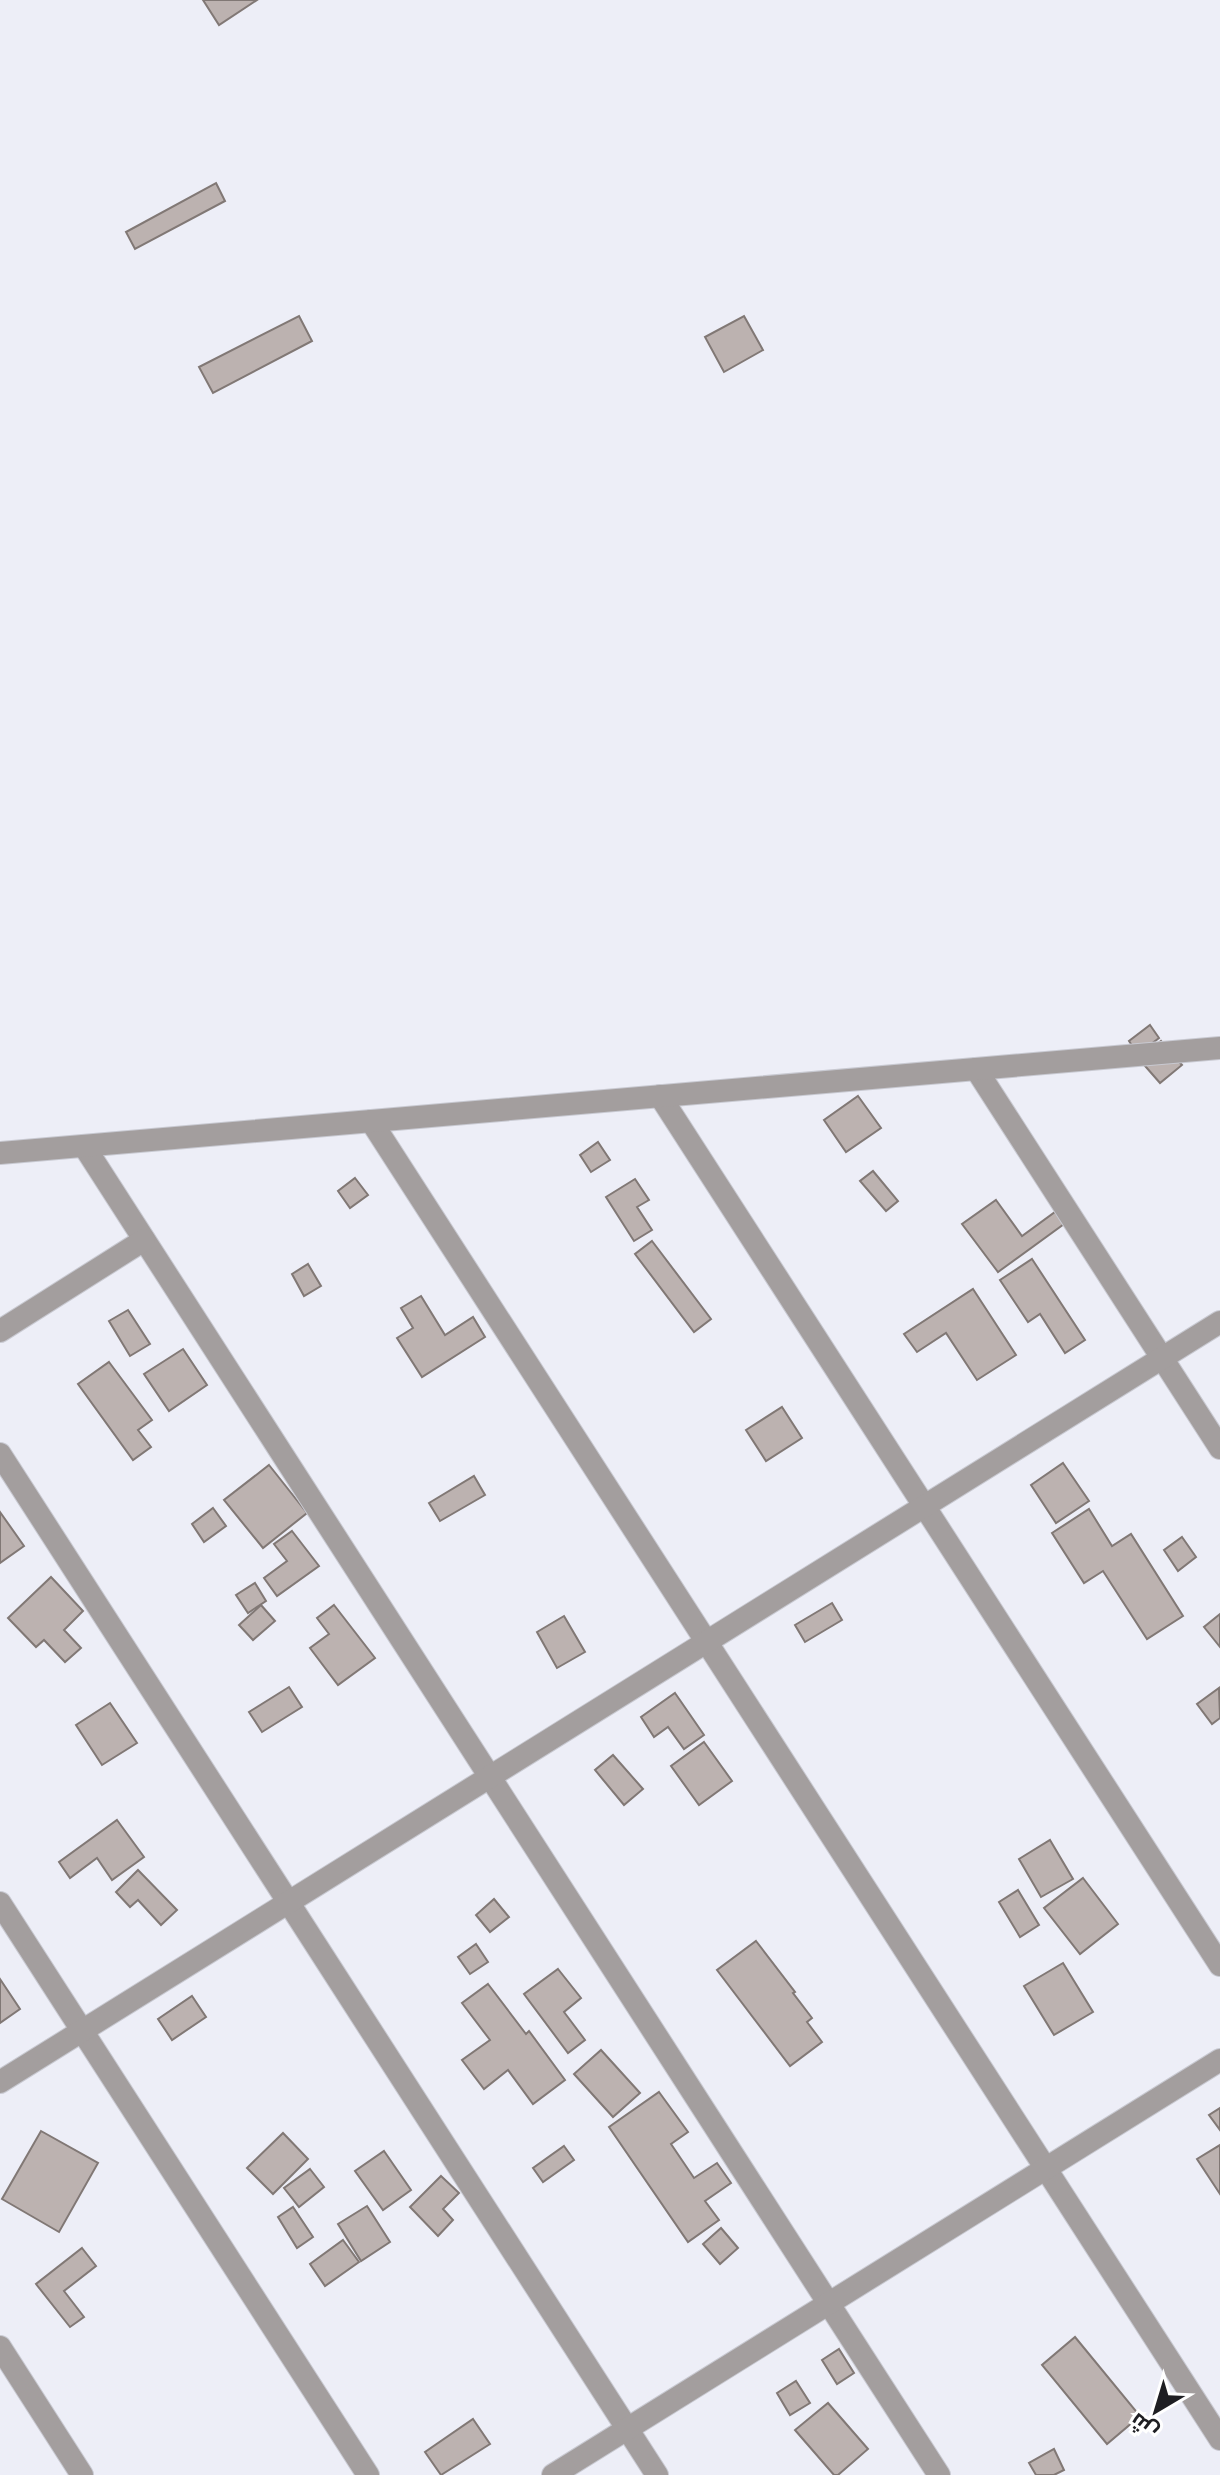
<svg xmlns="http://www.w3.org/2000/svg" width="1220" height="2475" font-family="'Asap Condensed',Cairo,sans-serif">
<rect width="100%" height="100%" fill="#edeef7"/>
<!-- building -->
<g fill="#bcb2b0" stroke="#817875" stroke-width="2">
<path d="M203 0H257L219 25Z"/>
<path d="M216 183 225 201 135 249 126 232Z"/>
<path d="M299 316 312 341 213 393 199 367Z"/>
<path d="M744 316 763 350 724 372 705 337Z"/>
<path d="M1150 1025 1159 1038 1138 1054 1129 1041Z"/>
<path d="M1161 1041 1182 1065 1160 1083 1139 1059Z"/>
<path d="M858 1096 881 1128 846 1152 824 1120Z"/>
<path d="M598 1142 610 1160 591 1172 580 1155Z"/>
<path d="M873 1171 898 1201 886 1211 860 1181Z"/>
<path d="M355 1178 368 1195 350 1208 338 1191Z"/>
<path d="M635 1179 649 1200 637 1207 652 1230 634 1241 606 1197Z"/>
<path d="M996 1200 1022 1236 1055 1212 1064 1224 998 1272 962 1224Z"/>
<path d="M652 1241 711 1319 694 1332 635 1254Z"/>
<path d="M1032 1259 1085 1340 1065 1353 1040 1314 1028 1322 1000 1280Z"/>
<path d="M308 1264 321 1286 304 1296 292 1274Z"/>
<path d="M973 1289 1016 1355 977 1380 946 1333 917 1352 904 1334Z"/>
<path d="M421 1296 445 1335 473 1317 485 1337 422 1377 397 1338 413 1328 401 1308Z"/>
<path d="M128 1310 150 1344 130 1356 109 1321Z"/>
<path d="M183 1349 207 1385 169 1411 144 1374Z"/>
<path d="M109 1362 152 1420 138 1430 151 1447 133 1460 78 1384Z"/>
<path d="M782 1407 802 1438 766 1461 746 1430Z"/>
<path d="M1063 1463 1089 1501 1056 1523 1031 1485Z"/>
<path d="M269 1465 307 1513 263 1548 224 1500Z"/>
<path d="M474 1476 485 1495 440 1521 429 1503Z"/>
<path d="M213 1508 226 1526 204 1542 192 1524Z"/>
<path d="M1089 1509 1112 1546 1131 1534 1183 1616 1147 1639 1103 1571 1084 1583 1052 1533Z"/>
<path d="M0 1512 24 1546 0 1563Z"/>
<path d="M292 1531 319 1566 277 1596 264 1578 287 1561 274 1544Z"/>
<path d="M1182 1537 1196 1557 1178 1571 1164 1550Z"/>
<path d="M51 1577 83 1611 64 1630 81 1648 65 1662 44 1640 36 1647 8 1618Z"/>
<path d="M255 1583 266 1601 248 1613 236 1595Z"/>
<path d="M832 1603 842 1620 805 1642 795 1625Z"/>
<path d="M261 1605 275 1621 253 1640 239 1625Z"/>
<path d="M334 1605 375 1658 338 1685 310 1648 329 1634 317 1618Z"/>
<path d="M1220 1614V1647L1204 1627Z"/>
<path d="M564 1616 585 1652 557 1668 537 1632Z"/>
<path d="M289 1687 302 1707 262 1732 249 1712Z"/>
<path d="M1219 1688 1220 1718 1212 1724 1197 1704Z"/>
<path d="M675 1693 704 1735 684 1749 668 1727 654 1737 641 1717Z"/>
<path d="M110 1703 137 1743 102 1765 76 1725Z"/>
<path d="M704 1742 732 1781 699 1805 671 1766Z"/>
<path d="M613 1755 643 1789 624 1805 595 1770Z"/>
<path d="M117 1820 144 1857 112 1880 97 1858 70 1878 59 1862Z"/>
<path d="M1050 1840 1073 1879 1041 1897 1019 1859Z"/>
<path d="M138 1870 177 1910 161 1925 138 1900 130 1907 116 1892Z"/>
<path d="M1083 1878 1118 1924 1080 1954 1044 1908Z"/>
<path d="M1018 1890 1039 1925 1020 1937 999 1902Z"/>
<path d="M494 1899 509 1917 490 1932 476 1915Z"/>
<path d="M756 1941 795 1992 793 1993 812 2018 807 2022 822 2042 790 2066 717 1970Z"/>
<path d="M476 1944 488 1962 470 1974 458 1957Z"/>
<path d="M1063 1963 1093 2012 1054 2035 1024 1986Z"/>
<path d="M558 1969 581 1998 564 2012 585 2040 568 2053 524 1994Z"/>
<path d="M0 1979 20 2009 0 2023Z"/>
<path d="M488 1984 526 2034 529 2031 565 2080 533 2104 508 2070 484 2089 462 2060 490 2040 462 2003Z"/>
<path d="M192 1996 206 2017 172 2040 158 2019Z"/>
<path d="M601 2050 640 2093 613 2117 574 2074Z"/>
<path d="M659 2092 688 2132 671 2144 694 2178 717 2163 731 2183 705 2201 719 2220 688 2242 609 2127Z"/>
<path d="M1220 2108V2130L1209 2115Z"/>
<path d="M41 2131 98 2163 59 2232 2 2199Z"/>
<path d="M283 2133 308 2159 273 2194 247 2168Z"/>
<path d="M1220 2145V2194L1197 2159Z"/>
<path d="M564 2146 574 2160 543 2182 533 2168Z"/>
<path d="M384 2151 411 2190 383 2210 355 2171Z"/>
<path d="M310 2169 324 2187 299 2207 284 2188Z"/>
<path d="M441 2176 459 2193 443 2209 453 2220 438 2236 410 2207Z"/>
<path d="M367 2206 390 2242 361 2261 338 2224Z"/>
<path d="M293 2207 313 2237 297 2248 278 2217Z"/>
<path d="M721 2228 738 2248 720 2264 703 2244Z"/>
<path d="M343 2240 359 2262 325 2286 310 2264Z"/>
<path d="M82 2248 96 2266 64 2291 84 2317 70 2327 36 2284Z"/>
<path d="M1075 2337 1140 2416 1107 2444 1042 2365Z"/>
<path d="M839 2349 854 2373 837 2384 822 2360Z"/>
<path d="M796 2381 810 2403 790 2415 777 2393Z"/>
<path d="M828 2403 868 2449 838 2475H834L795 2430Z"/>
<path d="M473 2419 490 2444 441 2475 425 2452Z"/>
<path d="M1054 2449 1064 2470 1054 2475H1036L1029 2463Z"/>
</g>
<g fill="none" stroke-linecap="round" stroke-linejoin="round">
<!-- minor casing -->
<g stroke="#c8c9d1" stroke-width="24">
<g id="minor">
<path d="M976 1069 1220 1448"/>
<path d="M660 1096 1220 1965"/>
<path d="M371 1121 1220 2439"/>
<path d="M84 1146 939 2475"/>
<path d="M0 1331 144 1240"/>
<path d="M0 1454 657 2475"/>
<path d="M0 1903 368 2475"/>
<path d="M0 2082 1220 1322"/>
<path d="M0 2347 82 2475"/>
<path d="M553 2475 1220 2060"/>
</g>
</g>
<!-- tertiary casing -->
<g stroke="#c8c9d1" stroke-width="24">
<path id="tertiary" d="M0 1153 1220 1048"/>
</g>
<!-- minor -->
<use href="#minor" stroke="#a39e9e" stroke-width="22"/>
<!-- tertiary -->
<use href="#tertiary" stroke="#a39e9e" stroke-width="22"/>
</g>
<!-- north arrow -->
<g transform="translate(1156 2411) rotate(218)" stroke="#ffffff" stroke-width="6" paint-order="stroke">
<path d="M0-6L14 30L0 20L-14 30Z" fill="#1e1e22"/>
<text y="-12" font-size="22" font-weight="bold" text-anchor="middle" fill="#1e1e22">ش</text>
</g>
</svg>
